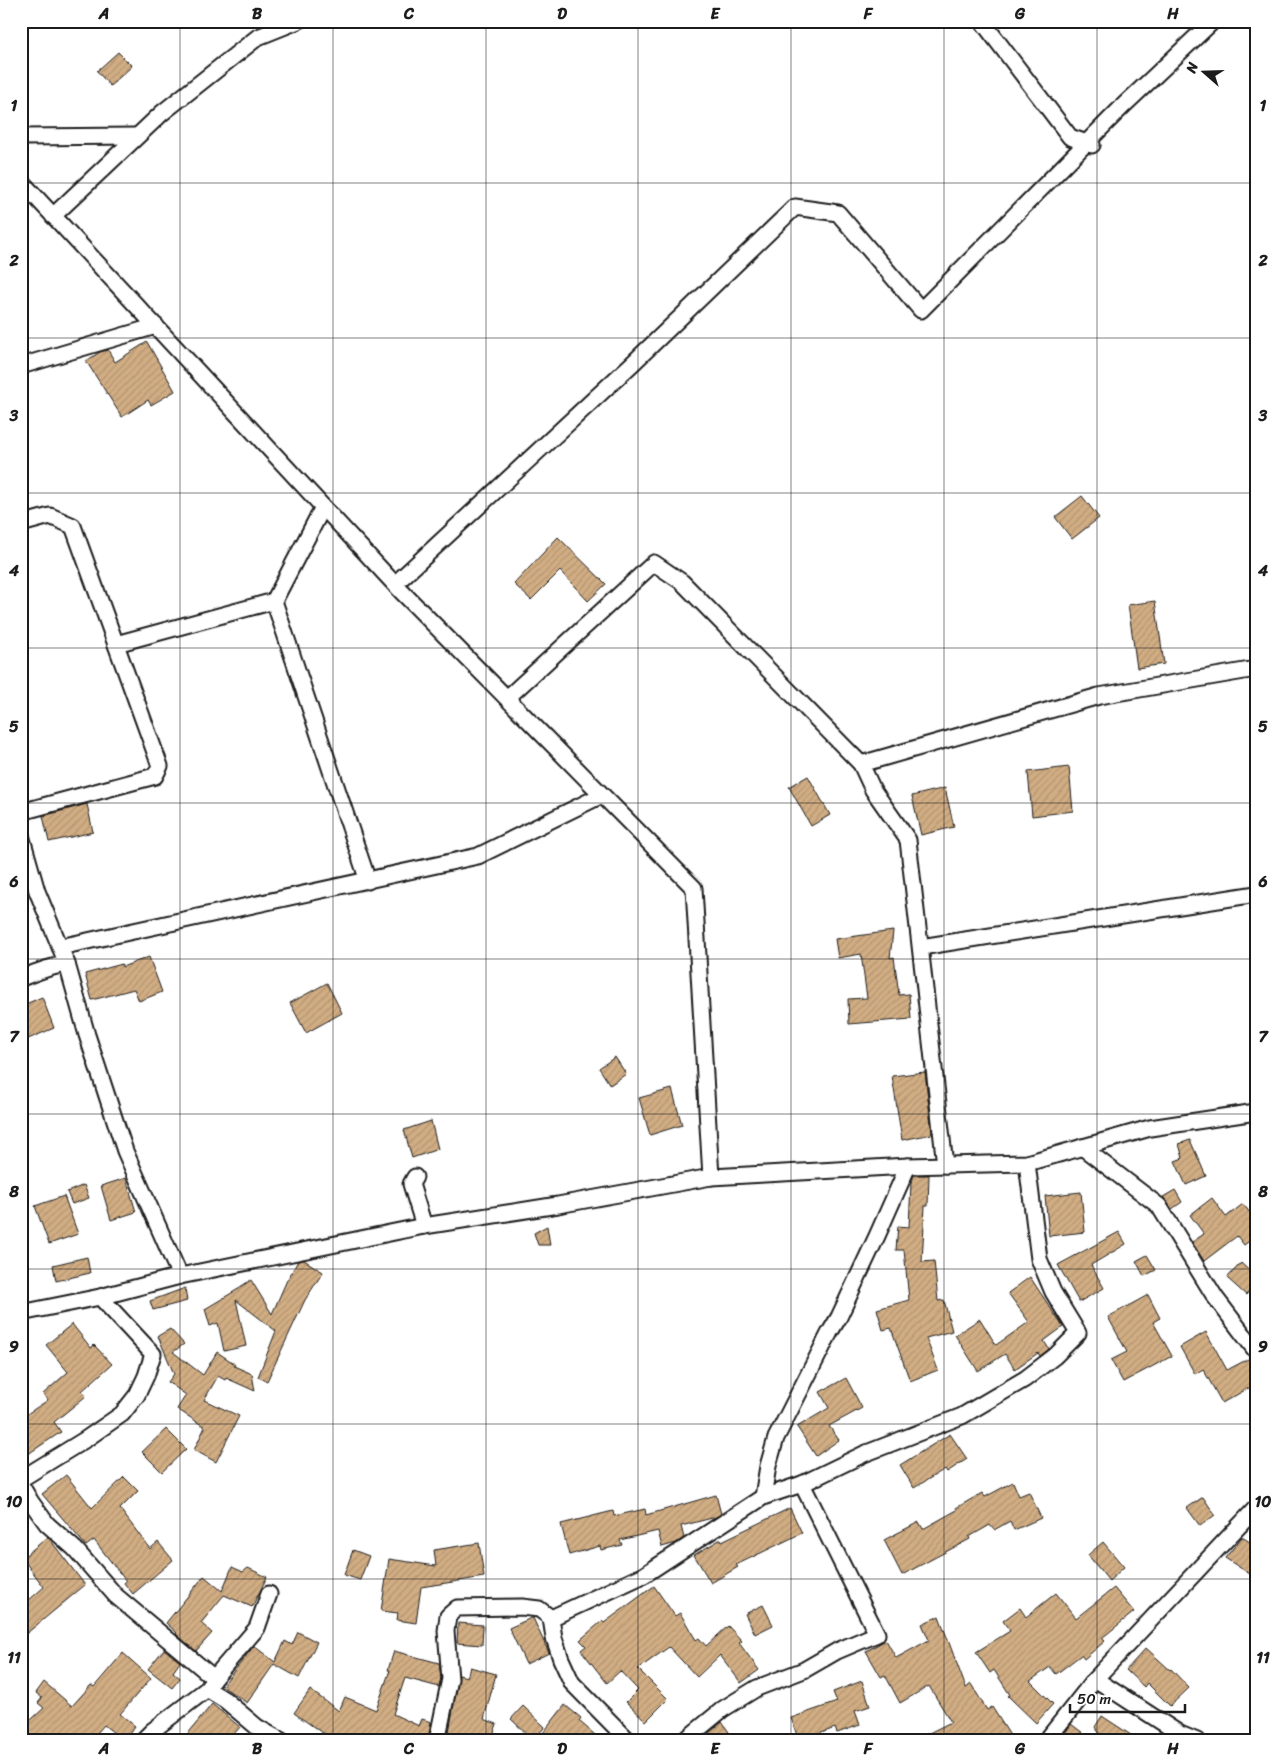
<svg xmlns="http://www.w3.org/2000/svg" width="1277" height="1762" font-family="Sriracha,sans-serif">
<defs>
<pattern id="building-hatch" width="6" height="6" patternUnits="userSpaceOnUse" patternTransform="scale(1.25)"><rect width="6" height="6" fill="#d1ad83"/><path d="M-1 1l2-2M0 6l6-6M5 7l2-2" fill="none" stroke="#b39471"/></pattern>
</defs>
<rect width="100%" height="100%" fill="#fff"/>
<filter id="ink" filterUnits="userSpaceOnUse"><feTurbulence type="fractalNoise" baseFrequency=".02" numOctaves="2"/><feDisplacementMap in="SourceGraphic" scale="10" xChannelSelector="R" yChannelSelector="G"/><feConvolveMatrix kernelMatrix="1 2 1 2 8 2 1 2 1" color-interpolation-filters="sRGB"/></filter>
<g filter="url(#ink)">
<!-- building -->
<g fill="url(#building-hatch)" stroke="#1c1c1c">
<path d="M118 52 132 66 110 86 97 71Z"/>
<path d="M147 342 175 391 151 405 148 400 122 417 86 361 100 352 108 350 115 362Z"/>
<path d="M1082 496 1099 518 1072 539 1055 517Z"/>
<path d="M558 537 606 584 588 601 560 571 531 600 514 584Z"/>
<path d="M1155 601 1164 664 1137 668 1128 605Z"/>
<path d="M1069 767 1073 811 1032 816 1028 772Z"/>
<path d="M808 776 830 815 811 826 789 787Z"/>
<path d="M945 788 954 827 921 835 912 796Z"/>
<path d="M87 804 93 832 49 842 43 816Z"/>
<path d="M893 931 890 958 894 957 899 995 909 994 911 1019 849 1024 848 999 867 998 861 954 838 958 835 939Z"/>
<path d="M149 957 162 992 139 1001 134 989 92 1000 85 974 122 964V967Z"/>
<path d="M327 983 342 1013 306 1033 290 1003Z"/>
<path d="M42 997 54 1028 21 1042V1006Z"/>
<path d="M615 1057 626 1074 610 1085 599 1068Z"/>
<path d="M925 1072 932 1134 902 1140 892 1076Z"/>
<path d="M672 1089 682 1125 650 1135 639 1098Z"/>
<path d="M431 1121 438 1149 412 1158 404 1130Z"/>
<path d="M1190 1140 1206 1176 1186 1185 1175 1161 1183 1158 1179 1144Z"/>
<path d="M914 1175H929L928 1206H925L922 1262 934 1261 938 1301 944 1300 952 1331 926 1338 938 1370 910 1381 891 1328 883 1330 877 1309 909 1300 904 1250H896L898 1226 909 1227 911 1183Z"/>
<path d="M126 1178 136 1212 111 1220 101 1186Z"/>
<path d="M84 1185 89 1198 72 1204 67 1192Z"/>
<path d="M1175 1190 1182 1202 1172 1209 1163 1197Z"/>
<path d="M1081 1192 1085 1232 1049 1236 1045 1196Z"/>
<path d="M64 1196 78 1234 49 1244 35 1206Z"/>
<path d="M1212 1198 1226 1217 1243 1204 1256 1220V1236L1244 1245 1237 1236 1204 1261 1192 1242 1204 1234 1190 1215Z"/>
<path d="M547 1226 550 1245H538L534 1233Z"/>
<path d="M1119 1232 1126 1244 1091 1265 1104 1288 1079 1302 1058 1265Z"/>
<path d="M1147 1255 1156 1270 1144 1276 1136 1261Z"/>
<path d="M87 1257 90 1273 56 1281 53 1265Z"/>
<path d="M304 1260 323 1272 305 1300 267 1381 258 1377 276 1331 236 1300 246 1346 224 1351 218 1323 210 1326 205 1309 240 1288V1287L251 1280 272 1314 287 1280 298 1261Z"/>
<path d="M1241 1263 1256 1277V1283L1246 1295 1227 1278Z"/>
<path d="M1030 1277 1063 1327 1044 1341 1049 1349 1040 1356 1038 1353 1015 1369 1005 1354 978 1371 955 1335 980 1319 996 1345 1029 1322 1008 1293Z"/>
<path d="M185 1288 187 1301 153 1310 150 1301Z"/>
<path d="M1148 1295 1160 1318 1153 1322 1172 1356 1123 1382 1111 1360 1127 1352 1108 1317Z"/>
<path d="M72 1324 91 1348 94 1345 112 1364 82 1391 86 1396 54 1422 61 1432 28 1454 21 1444V1418L48 1400 43 1394 68 1372 46 1345Z"/>
<path d="M170 1329 184 1344 173 1352 203 1375 217 1352 235 1364 234 1366 252 1374 255 1391 226 1378 225 1380 218 1376 204 1400 239 1416 216 1462 194 1450 205 1427 177 1409 186 1395 168 1382 174 1374 158 1336Z"/>
<path d="M1206 1332 1227 1370 1250 1358 1256 1368V1384L1222 1403 1203 1369 1195 1374 1180 1347Z"/>
<path d="M846 1378 862 1408 829 1426 839 1440 816 1456 797 1427 829 1408 820 1392Z"/>
<path d="M166 1429 186 1449 162 1472 142 1452Z"/>
<path d="M950 1434 967 1459 947 1472 945 1469 914 1488 900 1465Z"/>
<path d="M66 1475 92 1508 124 1477 138 1491 120 1509 150 1549 158 1542 173 1560 133 1594 124 1583 126 1581 94 1540 86 1546 42 1494Z"/>
<path d="M1013 1482 1019 1496 1029 1492 1041 1518 1014 1530 1010 1521 994 1530 990 1525 969 1537 970 1539 902 1575 884 1540 919 1522 923 1529 957 1510 956 1508 982 1493 985 1497Z"/>
<path d="M716 1495 721 1514 716 1517 681 1526 684 1538 676 1543 662 1547 658 1531 620 1540 622 1545 601 1550 600 1546 569 1555 561 1524 613 1511 614 1516 645 1509 646 1515Z"/>
<path d="M1203 1497 1215 1515 1200 1526 1187 1508Z"/>
<path d="M790 1508 802 1533 736 1565 738 1567 711 1583 694 1555 721 1539 722 1541Z"/>
<path d="M48 1537 85 1585 21 1638V1607L44 1587 22 1558Z"/>
<path d="M1242 1537 1256 1546V1578L1225 1558Z"/>
<path d="M1103 1542 1124 1567 1109 1581 1088 1555Z"/>
<path d="M479 1543 484 1577 421 1587 416 1623 397 1620 398 1613 381 1611 389 1559 436 1566 434 1550Z"/>
<path d="M353 1550 369 1556 360 1580 344 1575Z"/>
<path d="M232 1567 243 1572 248 1568 267 1577 252 1607 224 1595 201 1623 212 1633 196 1651 176 1634 177 1633 166 1623 204 1576 222 1591Z"/>
<path d="M654 1586 675 1616 680 1613 696 1640 699 1638 706 1646 728 1626 742 1641 739 1643 759 1670 741 1683 720 1655 697 1677 669 1647 638 1669 668 1699 646 1721 626 1702 638 1690 620 1671 607 1683 581 1650 586 1646 580 1640 602 1621 604 1623Z"/>
<path d="M1114 1588 1134 1612 1102 1638 1105 1641 1084 1659 1081 1655 1056 1674 1050 1667 1030 1681 1053 1704 1036 1723 1008 1696 1010 1695 994 1670 990 1673 976 1652 1010 1631 1003 1621 1020 1608 1026 1617 1056 1593 1076 1618Z"/>
<path d="M763 1605 773 1625 755 1634 745 1614Z"/>
<path d="M939 1616 966 1688 971 1684 987 1710 992 1707 1011 1737 1005 1741H913L951 1722 929 1686 900 1703 885 1675 881 1677 866 1651 886 1640 896 1658 929 1640 922 1624Z"/>
<path d="M531 1618H533L549 1653 526 1664 509 1628Z"/>
<path d="M458 1623 483 1625 482 1645 457 1643Z"/>
<path d="M298 1632 317 1642 299 1678 274 1664 247 1703 222 1686 254 1646 275 1662 285 1641 292 1645Z"/>
<path d="M1146 1648 1170 1670 1171 1669 1189 1688 1170 1706 1147 1683 1144 1687 1126 1670Z"/>
<path d="M164 1649 180 1662 173 1672 180 1678 172 1688 148 1669Z"/>
<path d="M394 1651 439 1663 441 1678 439 1687 405 1678 393 1714 419 1726 422 1719 431 1722 428 1741H374L360 1734 357 1741H342L321 1732 294 1713 310 1690 339 1711 345 1697 376 1710 390 1670H388Z"/>
<path d="M123 1653 151 1678 120 1714 135 1726 124 1741 104 1725 90 1741H37L32 1735 26 1741H21V1729L44 1708 38 1703 42 1698 36 1693 44 1682 72 1706 91 1685 94 1687Z"/>
<path d="M470 1667 496 1674 484 1719 497 1724 491 1741H459L461 1737 449 1732 459 1675 467 1677Z"/>
<path d="M862 1681 870 1706 855 1711 860 1725 837 1733 835 1728 799 1741 791 1718 837 1702 833 1692Z"/>
<path d="M212 1704 240 1727 228 1741H182Z"/>
<path d="M565 1705 581 1718 579 1721 602 1741H552L543 1733Z"/>
<path d="M523 1706 545 1727 533 1740 511 1719Z"/>
<path d="M1102 1716 1140 1741H1105L1095 1727Z"/>
<path d="M722 1722 735 1741H714L709 1733Z"/>
<path d="M1071 1724 1083 1733 1078 1741H1060Z"/>
</g>
<g fill="none" stroke-linecap="round" stroke-linejoin="round">
<!-- minor casing -->
<g stroke="#1c1c1c" stroke-width="19">
<g id="minor">
<path d="M982 21 1070 137 1092 145"/>
<path d="M21 137 137 136"/>
<path d="M21 181 401 591 694 888 711 1177"/>
<path d="M53 216 162 113 258 37 298 21"/>
<path d="M21 366 156 326"/>
<path d="M21 524 50 516 73 526 160 766 155 776 21 812"/>
<path d="M395 584 633 363 795 207 838 213 921 310 1123 106 1213 21"/>
<path d="M274 601 323 507"/>
<path d="M116 644 274 601 368 881"/>
<path d="M507 698 654 563 682 582 861 764 873 790 908 840 945 1165"/>
<path d="M861 764 1099 696 1256 669"/>
<path d="M21 835 37 891 67 964 87 1035 125 1151 180 1276"/>
<path d="M60 947 478 856 602 795"/>
<path d="M921 947 1256 894"/>
<path d="M21 978C37 972 51 966 67 964"/>
<path d="M1082 1147 1159 1206 1215 1297 1256 1351"/>
<path d="M415 1177 411 1184 424 1226"/>
<path d="M21 1313 100 1297 180 1276 424 1226 558 1205 711 1177 908 1166 1027 1163 1150 1128 1256 1112"/>
<path d="M21 1479 86 1439 122 1414 137 1395 146 1376 153 1354 100 1297"/>
<path d="M21 1485 31 1502 47 1524 75 1549 116 1596 214 1678"/>
<path d="M763 1497 768 1466 776 1438 830 1332 839 1317 877 1236 908 1166"/>
<path d="M551 1618 644 1575 763 1497 802 1484 864 1454 962 1416 1025 1379 1055 1356 1078 1333 1053 1292 1039 1259 1027 1163"/>
<path d="M1095 1679 1180 1734 1197 1741"/>
<path d="M207 1689 225 1700 257 1727 282 1741"/>
<path d="M142 1741 152 1731 207 1689 214 1678 257 1628 269 1594"/>
<path d="M437 1741 450 1679 446 1631 448 1616 457 1608 522 1607 539 1609 551 1618 554 1638 561 1659 572 1683 629 1741"/>
<path d="M684 1741 723 1709 757 1688 804 1670 837 1651 877 1634 802 1484"/>
<path d="M1046 1741 1095 1679 1256 1508"/>
</g>
</g>
<!-- minor -->
<use href="#minor" stroke="#fff" stroke-width="15"/>
</g>
</g>
<!-- grid -->
<path fill="none" stroke="#1c1c1c" stroke-width="1" stroke-opacity="0.55" d="M180 21V1741M333 21V1741M486 21V1741M638 21V1741M791 21V1741M944 21V1741M1097 21V1741M21 183H1256M21 338H1256M21 493H1256M21 648H1256M21 803H1256M21 959H1256M21 1114H1256M21 1269H1256M21 1424H1256M21 1579H1256"/>
<!-- margin -->
<rect width="1277" height="1762" fill="none" stroke="#fff" stroke-width="55"/>
<!-- north arrow -->
<g transform="translate(1204 72) rotate(290)" stroke="#ffffff" stroke-width="4" paint-order="stroke">
<path d="M0-4L9 19L0 12L-9 19Z" fill="#1c1c1c"/>
<text y="-8" font-size="14" font-weight="bold" text-anchor="middle" fill="#1c1c1c">N</text>
</g>
<!-- scale -->
<path d="M1070 1704v8h115v-8" fill="none" stroke="#1c1c1c" stroke-width="2.5"/>
<text x="1077" y="1704" font-size="15" fill="#1c1c1c" stroke="#ffffff" stroke-width="4" paint-order="stroke">50 m</text>
<rect x="28" y="28" width="1222" height="1706" fill="none" stroke="#1c1c1c" stroke-width="2"/>
<g font-size="16" text-anchor="middle" font-weight="bold" fill="#1c1c1c">
<text x="104" y="19">A</text>
<text x="257" y="19">B</text>
<text x="409" y="19">C</text>
<text x="562" y="19">D</text>
<text x="715" y="19">E</text>
<text x="868" y="19">F</text>
<text x="1020" y="19">G</text>
<text x="1173" y="19">H</text>
<text x="14" y="111">1</text>
<text x="1263" y="111">1</text>
<text x="14" y="266">2</text>
<text x="1263" y="266">2</text>
<text x="14" y="421">3</text>
<text x="1263" y="421">3</text>
<text x="14" y="576">4</text>
<text x="1263" y="576">4</text>
<text x="14" y="732">5</text>
<text x="1263" y="732">5</text>
<text x="14" y="887">6</text>
<text x="1263" y="887">6</text>
<text x="14" y="1042">7</text>
<text x="1263" y="1042">7</text>
<text x="14" y="1197">8</text>
<text x="1263" y="1197">8</text>
<text x="14" y="1352">9</text>
<text x="1263" y="1352">9</text>
<text x="14" y="1507">10</text>
<text x="1263" y="1507">10</text>
<text x="14" y="1663">11</text>
<text x="1263" y="1663">11</text>
<text x="104" y="1754">A</text>
<text x="257" y="1754">B</text>
<text x="409" y="1754">C</text>
<text x="562" y="1754">D</text>
<text x="715" y="1754">E</text>
<text x="868" y="1754">F</text>
<text x="1020" y="1754">G</text>
<text x="1173" y="1754">H</text>
</g>
</svg>
